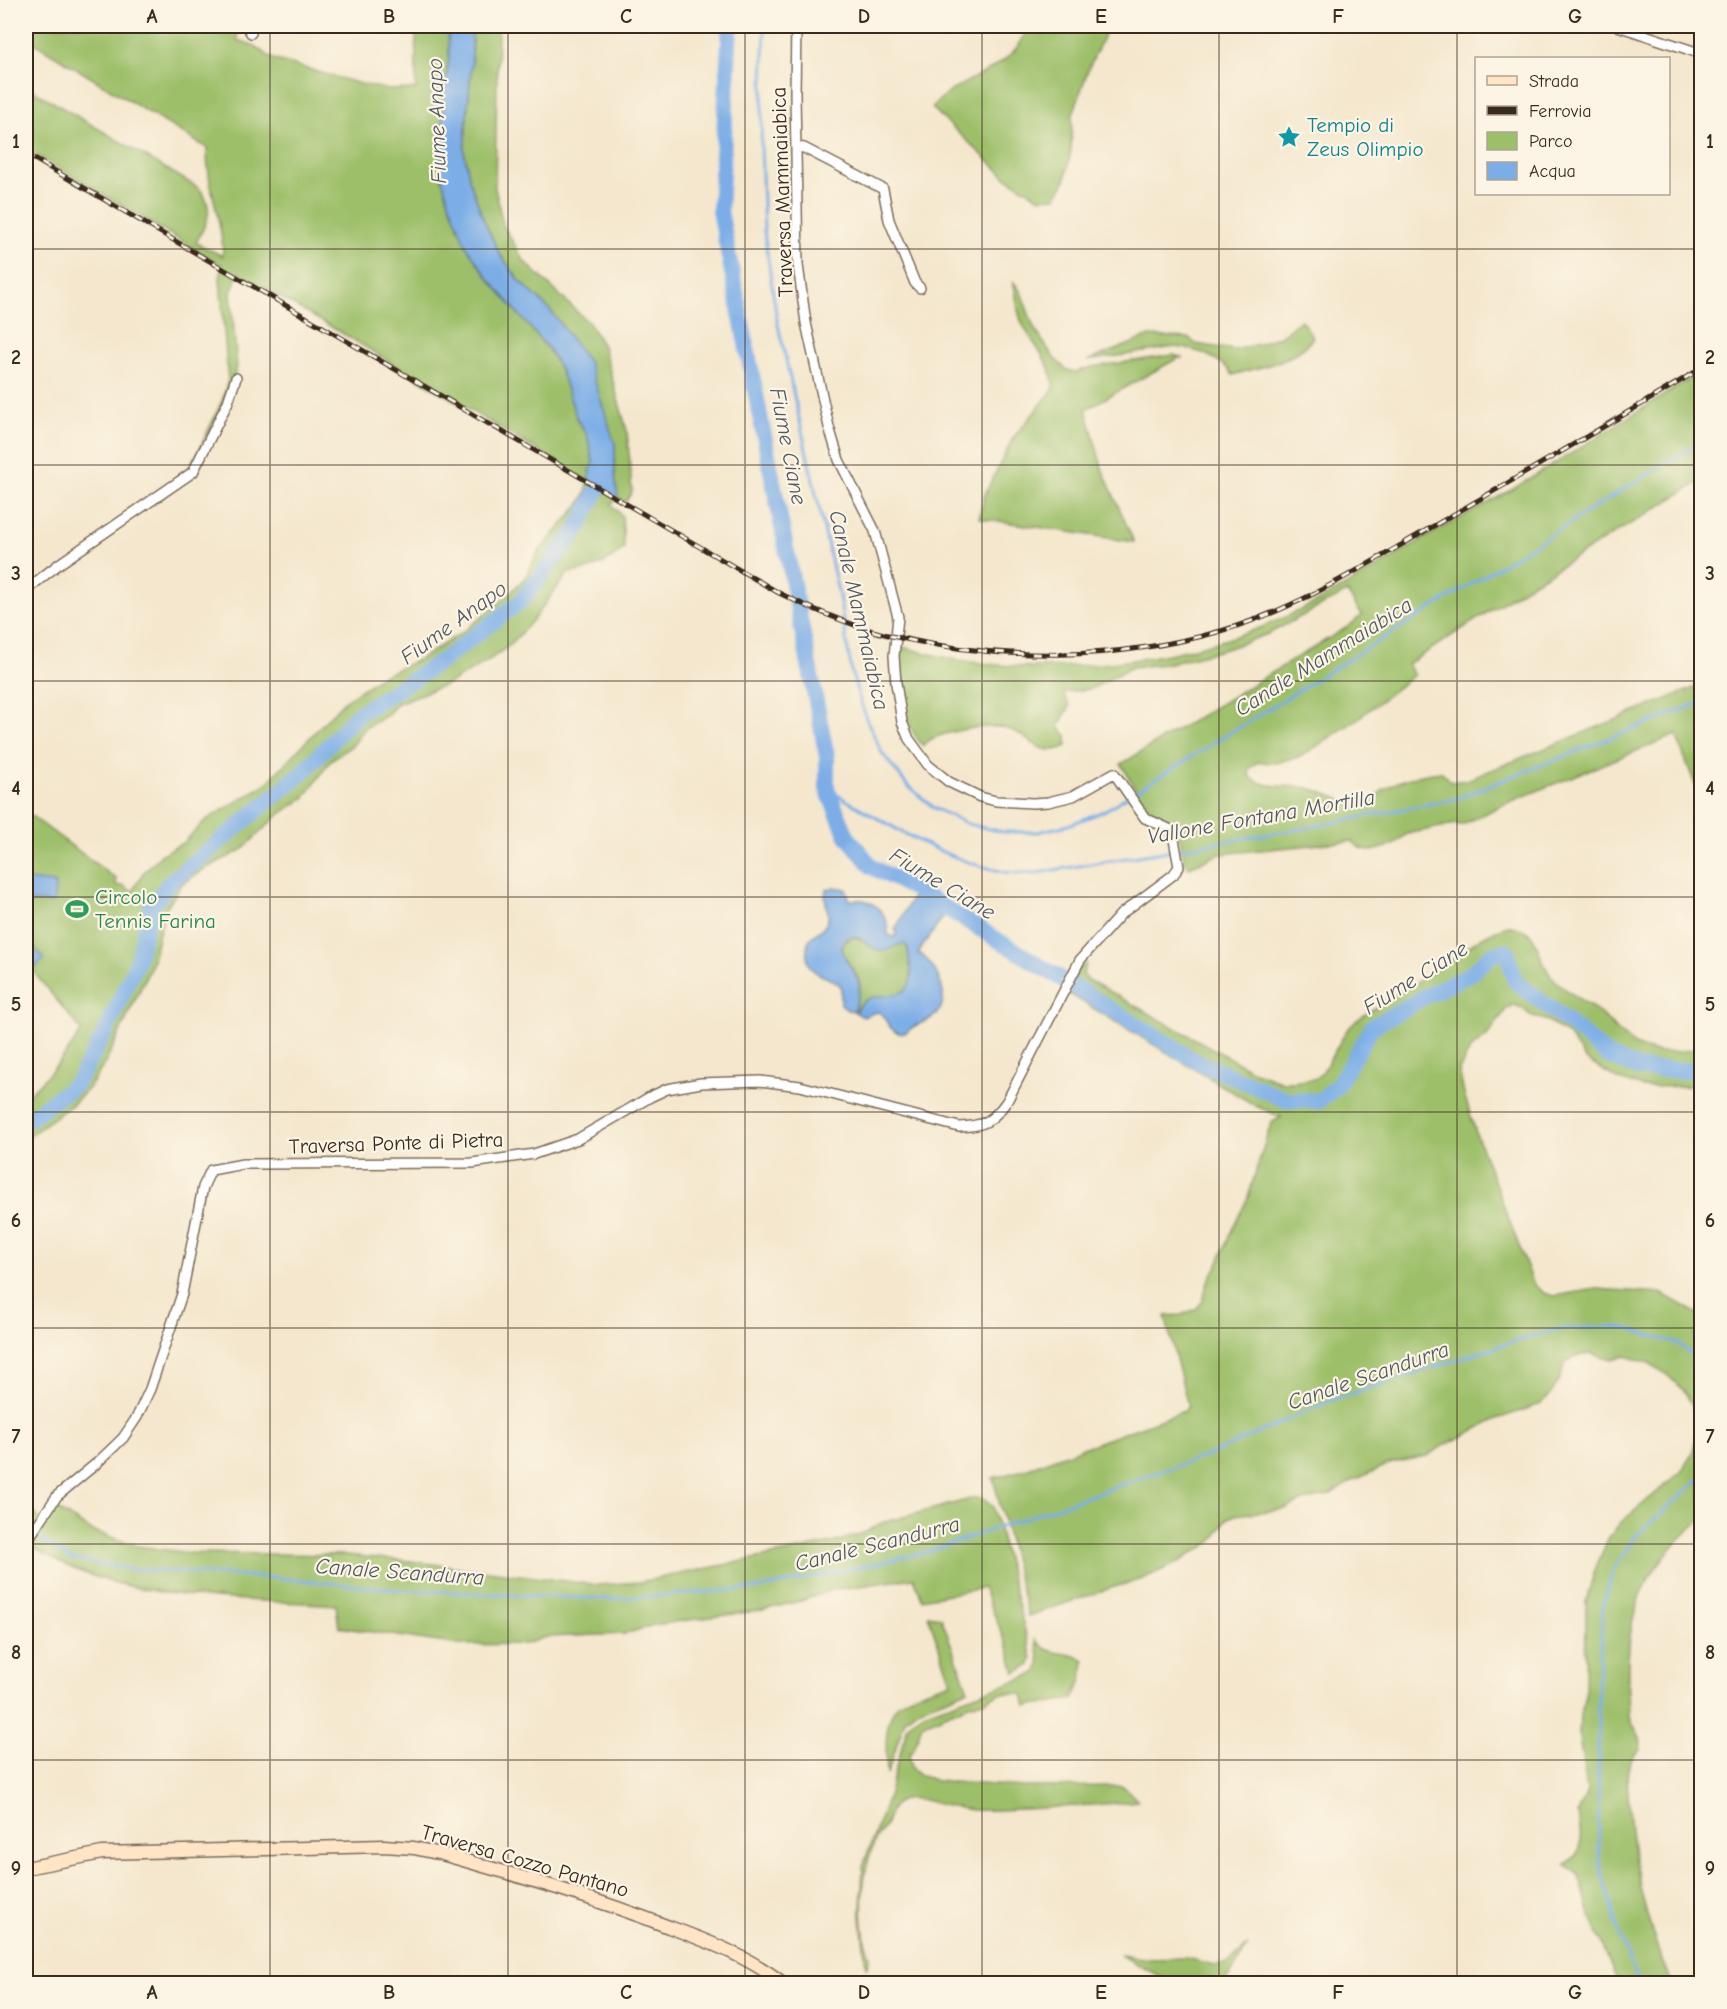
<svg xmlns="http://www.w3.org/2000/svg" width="1727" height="2009" font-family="'Comic Neue',sans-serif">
<rect width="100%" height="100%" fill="#fcf5e5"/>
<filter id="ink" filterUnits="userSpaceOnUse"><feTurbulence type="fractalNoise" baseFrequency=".0167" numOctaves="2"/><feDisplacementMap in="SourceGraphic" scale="12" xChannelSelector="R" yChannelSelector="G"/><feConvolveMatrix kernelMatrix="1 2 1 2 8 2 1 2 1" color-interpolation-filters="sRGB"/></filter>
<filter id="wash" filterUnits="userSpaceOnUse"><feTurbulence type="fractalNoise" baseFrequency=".008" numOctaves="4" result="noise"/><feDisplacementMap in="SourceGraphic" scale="24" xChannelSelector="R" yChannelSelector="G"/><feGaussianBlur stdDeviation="1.35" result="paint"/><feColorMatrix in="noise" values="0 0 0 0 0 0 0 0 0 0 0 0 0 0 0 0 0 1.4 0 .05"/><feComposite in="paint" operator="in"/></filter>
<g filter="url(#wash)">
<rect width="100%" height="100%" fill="#f4e7cd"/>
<!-- green -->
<g fill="#9dbf69" stroke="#6c7444" stroke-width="1.5">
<path d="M33 26H239L237 40 253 45 273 59 357 83 389 90 416 89V26H448L449 57 445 87 440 172 449 202 466 246 488 278 549 350 560 369 577 419 587 435 593 461 589 481 617 497 615 475V444L551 311 519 280 499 253 483 218 470 182 464 151 472 60V26H498L495 188 503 225 524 261 589 323 603 346 627 431 632 491 626 502 618 498 611 504 622 516 624 548C609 563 589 571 568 573L533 620 510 645 489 660 450 683 398 703 386 716 365 728 353 745 331 760 305 797 275 818 242 850 203 870 182 884 164 911 152 964 106 1062 89 1088 73 1104 26 1138V1096C48 1077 66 1056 82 1031L26 963V812L116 879V884L119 886 123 885 132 892 143 873 162 854 183 843 206 820 266 784 344 701 382 676 420 659 463 632 506 597 525 578 538 553 579 505 586 493 588 481 347 336 238 273 231 293 237 367 226 398 192 469 174 482 187 470 197 454 223 399 228 380 220 279 222 265 26 149V86L199 188C216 210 207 221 196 243L223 256C223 220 206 185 207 148L29 40Z"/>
<path d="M1027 26H1108L1088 70 1072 117 1071 150 1065 181 1056 197 1040 198 1008 179 932 108C959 74 1016 73 1027 26Z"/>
<path d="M1013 281 1021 292 1034 328 1054 358 1067 370 1076 372 1092 367 1174 355 1183 358H1178L1086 409 1103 471 1134 542 979 518 985 494 1013 438 1053 390C1055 364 1032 345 1022 323 1016 310 1017 295 1013 281Z"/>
<path d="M1301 320 1313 337C1297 362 1259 367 1233 375 1221 358 1195 348 1174 347L1087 361 1150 336 1189 338 1196 344 1234 350 1259 344 1280 336Z"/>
<path d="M1701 372V481L1531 584 1408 664 1414 675 1356 720 1302 756 1276 763 1258 762 1249 769 1250 777C1267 790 1288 784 1308 788 1327 792 1346 805 1366 803 1374 802 1378 793 1385 789 1401 778 1422 774 1442 772L1451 782 1467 780 1701 685V800L1676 735 1502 805 1462 825 1455 824 1407 834 1393 845 1372 851 1360 848 1352 841 1220 854 1189 867 1184 861 1178 828 1174 824 1149 812 1121 764 1346 628 1362 615 1347 592 1268 634 1226 649 1166 664 1132 667 1091 689 1065 692 1064 696 1070 706 1058 726 1067 736V746C1037 760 1030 733 1004 728 987 724 933 732 923 746 901 723 898 678 902 647 921 652 940 657 959 660 1055 677 1177 661 1267 625 1324 602 1380 565 1433 533 1461 518 1489 503 1516 487 1579 450 1639 410 1701 372Z"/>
<path d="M1509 926C1545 929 1533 958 1554 979 1566 992 1584 1001 1598 1012 1610 1022 1624 1039 1637 1046 1658 1056 1680 1052 1701 1048V1086L1643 1087 1619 1080 1586 1060 1568 1035 1548 1021 1530 1015 1522 1008 1515 1005 1507 1008 1487 1036 1471 1048 1459 1070 1464 1094 1477 1136 1534 1285 1544 1293 1554 1296 1596 1289 1661 1293 1701 1316V1520C1677 1539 1651 1569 1639 1598 1626 1633 1627 1676 1629 1712 1630 1728 1644 1733 1640 1750 1622 1763 1628 1785 1629 1805 1632 1868 1647 1926 1671 1983H1618L1590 1915 1579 1874 1565 1865 1577 1854 1581 1840 1578 1813 1587 1791 1579 1737 1580 1715 1585 1699 1586 1601 1595 1570 1608 1539 1620 1523 1681 1472 1692 1454 1696 1439V1421L1693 1408 1685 1392 1667 1375 1649 1363 1625 1356 1612 1360 1591 1354 1575 1356 1564 1365 1559 1381 1550 1395 1541 1404 1497 1419 1441 1447 1427 1456 1392 1463 1352 1481 1329 1495 1303 1501 1284 1509 1235 1515 1227 1519 1213 1541 1175 1564 1140 1580 1114 1587 1028 1616 993 1478 1020 1471 1184 1411 1188 1406 1165 1316 1181 1315 1196 1309 1203 1301 1207 1283 1218 1264 1234 1225 1247 1200 1271 1123 1281 1117 1256 1106 1066 992 1079 968 1086 964 1083 973 1085 978 1255 1072 1283 1082H1294L1314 1079 1322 1073 1347 1030 1357 1020C1387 998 1420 982 1450 960 1470 946 1485 932 1509 926Z"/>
<path d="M853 937 864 941 873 948 904 944 908 948C908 957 912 969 911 977 909 1006 872 986 855 1012L854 1011C856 1004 860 994 860 986 860 968 824 950 853 937Z"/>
<path d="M974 1498H982L993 1507 1032 1658 1030 1665 1015 1673 1008 1647 983 1588 922 1599 914 1578 832 1590 804 1600 763 1610 653 1625 625 1634 546 1637 525 1644 459 1645 339 1627 336 1605C251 1599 154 1602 74 1569 60 1563 46 1555 33 1548L35 1544 26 1539V1504L45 1525 55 1508 92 1531 138 1546 191 1553 346 1555 410 1561 597 1585 640 1582 832 1543 866 1532 881 1523Z"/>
<path d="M928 1615 941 1617 968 1690 918 1709 905 1719 887 1775C886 1753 882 1714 903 1700 917 1691 936 1688 951 1682Z"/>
<path d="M1036 1640C1052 1659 1065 1649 1084 1660L1082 1680 1073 1699 1026 1706 1023 1694 1002 1693 983 1701 966 1706 922 1725C916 1738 919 1742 909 1755L912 1768 920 1775 937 1781 1023 1787 1123 1786 1138 1801C1100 1805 1062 1807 1024 1809 1005 1809 984 1812 965 1809 950 1807 915 1795 902 1800 890 1805 890 1816 885 1826 882 1831 877 1835 875 1841 861 1873 857 1924 870 1957L866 1968 861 1915 863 1866 887 1800 908 1725 915 1718 926 1712 1035 1674C1043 1665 1038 1651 1036 1640Z"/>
<path d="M1248 1946 1225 1983H1172L1120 1955 1151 1959 1185 1958 1215 1965 1228 1963Z"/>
</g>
<!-- water -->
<g fill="#7bade7" stroke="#5b6c82" stroke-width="1.5">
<path d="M448 26H472V60L464 151 470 182 483 218 499 253 519 280 551 311 589 363 615 444V475L618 498 588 481 593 461 587 435 577 419 560 369 549 350 488 278 466 246 449 202 440 172 445 87 449 57Z"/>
<path d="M26 880 55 883 54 903 26 901Z"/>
<path d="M834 887 846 889 850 901C872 895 889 913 888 935L895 937 897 932 895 930 916 890 948 910 918 953C934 961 952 995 938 1012 932 1021 923 1021 915 1026 909 1029 907 1035 899 1033 890 1031 886 1020 881 1013L876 1012 863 1017 855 1012C859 1006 862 1001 868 999 884 992 909 1001 911 977 912 968 908 957 908 948L904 944C894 944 890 953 878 950 869 948 864 936 853 937 826 941 857 972 859 983 861 992 856 1002 854 1011L847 1010 841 1004V986C828 974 806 977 807 953 807 947 807 943 810 939 815 933 824 930 827 922 832 913 822 901 826 890Z"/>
<path d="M27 939 44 959 35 968 26 957Z"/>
</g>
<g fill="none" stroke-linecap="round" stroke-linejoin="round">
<!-- stream -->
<g stroke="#7bade7" stroke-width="3">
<path d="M765 26 761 146 764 231 777 320 839 596 852 674 866 718 882 753 907 785 934 808 968 824 1003 832H1038L1068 825 1104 811 1702 441"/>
<path d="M827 789C882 820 938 858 1000 871 1012 874 1025 873 1037 873L1305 828 1455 799 1702 702"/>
<path d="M26 1530 70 1559 138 1570 280 1578 400 1590 611 1599 763 1588 924 1553 1211 1454 1330 1401 1499 1346 1563 1328 1623 1327 1679 1344 1702 1364"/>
<path d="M1641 1984 1630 1963 1618 1929 1599 1863 1598 1688 1603 1604 1613 1571 1636 1536 1696 1482 1702 1475"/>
</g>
<!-- river -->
<g stroke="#7bade7" stroke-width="16">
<path d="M730 26 720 211 827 757V789L847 836 872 867 916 890 1196 1061 1286 1100 1319 1101 1337 1086 1372 1027 1426 996 1470 974 1492 954 1507 951 1515 981 1573 1026 1608 1056 1641 1069 1702 1071"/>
<path d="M26 1121 76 1084 106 1031 137 962 151 906 169 883 300 775 358 714 442 661 521 601 577 530 603 479 602 466"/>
</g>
</g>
</g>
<g filter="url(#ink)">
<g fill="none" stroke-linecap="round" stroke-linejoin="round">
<!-- street casing -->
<g stroke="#7c6c5b" stroke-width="12">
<g id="street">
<path d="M247 26 251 33"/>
<path d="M1618 26 1702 54"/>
<path d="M796 147 804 148 883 189 889 220 915 283 920 288"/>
<path d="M26 590 59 564 193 472 228 402 236 378"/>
<path d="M26 1542 57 1496 97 1463 123 1438 137 1417 150 1389 182 1294 203 1187 211 1170 243 1164 472 1163 534 1154 578 1139 650 1097 667 1089 701 1083 760 1081 800 1086 959 1127C984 1126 992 1122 1007 1101L1080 960 1121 914 1173 875 1179 867 1173 834 1169 829 1145 818 1114 773 1073 796 1048 802 1033 803 996 801 980 797 949 782 928 765 909 739 902 722 896 683 894 656 898 617 875 531 839 460 829 427 806 323 798 265 795 94 796 26"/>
</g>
</g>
<!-- secondary casing -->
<g stroke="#7c6c5b" stroke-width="15">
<path id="secondary" d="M26 1868 102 1853 384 1846 414 1848 442 1854C519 1876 595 1898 669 1927 710 1942 749 1957 784 1984"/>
</g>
<!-- street -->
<use href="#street" stroke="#fff" stroke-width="9"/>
<!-- secondary -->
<use href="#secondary" stroke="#ffe4c6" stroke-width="12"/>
<!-- rail casing -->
<g stroke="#3b2a1e" stroke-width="5">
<path id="rail" d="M26 154 779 593C816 611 856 628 896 637 1002 661 1116 661 1221 631 1297 609 1364 566 1432 527 1522 475 1612 422 1702 368"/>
</g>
<!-- rail -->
<use href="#rail" stroke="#fcf5e5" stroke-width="3" stroke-dasharray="9" stroke-linecap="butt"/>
</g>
</g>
<!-- grid -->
<path fill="none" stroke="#3b2a1e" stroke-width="1.5" stroke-opacity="0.55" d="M270 26V1984M508 26V1984M745 26V1984M982 26V1984M1219 26V1984M1457 26V1984M26 249H1702M26 465H1702M26 681H1702M26 897H1702M26 1112H1702M26 1328H1702M26 1544H1702M26 1760H1702"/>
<!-- icons -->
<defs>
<g id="sight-bare" transform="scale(1.8)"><path d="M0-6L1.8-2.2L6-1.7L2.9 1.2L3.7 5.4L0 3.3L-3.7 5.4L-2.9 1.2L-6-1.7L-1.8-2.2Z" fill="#0f9aa8" stroke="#fcf5e5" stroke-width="2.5" paint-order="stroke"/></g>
<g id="stadium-bare" transform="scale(1.8)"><path d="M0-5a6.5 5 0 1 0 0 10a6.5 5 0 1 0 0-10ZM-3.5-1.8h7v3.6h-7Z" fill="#2e9e5b" stroke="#fcf5e5" stroke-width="2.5" paint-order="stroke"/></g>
</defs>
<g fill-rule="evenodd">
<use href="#sight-bare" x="1289" y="137"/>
<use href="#stadium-bare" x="77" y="909"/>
</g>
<g text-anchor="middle" stroke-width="4.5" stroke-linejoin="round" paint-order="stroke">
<!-- culture labels -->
<g font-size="21" fill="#0d838f" stroke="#fcf5e5" text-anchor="start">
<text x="1307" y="132">Tempio di<tspan x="1307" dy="24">Zeus Olimpio</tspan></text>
</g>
<!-- street labels -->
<g font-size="21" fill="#3b2a1e" stroke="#fcf5e5">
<text transform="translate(782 192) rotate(-92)" y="7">Traversa Mammaiabica</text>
<text transform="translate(396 1143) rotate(-2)" y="7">Traversa Ponte di Pietra</text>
<text transform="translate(525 1861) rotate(16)" y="7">Traversa Cozzo Pantano</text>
</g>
<!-- leisure labels -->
<g font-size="21" fill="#27864d" stroke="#fcf5e5" text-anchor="start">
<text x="95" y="904">Circolo<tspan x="95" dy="24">Tennis Farina</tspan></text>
</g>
<!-- water labels -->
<g font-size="22" font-style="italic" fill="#515864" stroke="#fcf5e5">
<text transform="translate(436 121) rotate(-92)" y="8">Fiume Anapo</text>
<text transform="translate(789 446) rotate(79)" y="8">Fiume Ciane</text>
<text transform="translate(860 610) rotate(77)" y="8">Canale Mammaiabica</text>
<text transform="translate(453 622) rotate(-36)" y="8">Fiume Anapo</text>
<text transform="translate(1323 656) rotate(-32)" y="8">Canale Mammaiabica</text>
<text transform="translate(1261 816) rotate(-10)" y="8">Vallone Fontana Mortilla</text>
<text transform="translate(943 883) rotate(31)" y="8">Fiume Ciane</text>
<text transform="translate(1415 977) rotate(-32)" y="8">Fiume Ciane</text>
<text transform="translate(1368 1375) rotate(-19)" y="8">Canale Scandurra</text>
<text transform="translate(877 1543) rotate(-14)" y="8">Canale Scandurra</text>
<text transform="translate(400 1571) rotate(4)" y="8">Canale Scandurra</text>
</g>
</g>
<!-- margin -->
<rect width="1727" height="2009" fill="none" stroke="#fcf5e5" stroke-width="66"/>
<!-- legend -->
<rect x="1475" y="57" width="195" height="138" fill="#fcf5e5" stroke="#afa495" stroke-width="1.5"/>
<rect x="1487" y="76" width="30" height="9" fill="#ffe4c6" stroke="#afa495" stroke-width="1.5"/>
<text x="1529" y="87" font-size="18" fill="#3b2a1e">Strada</text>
<rect x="1487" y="106" width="30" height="9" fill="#3b2a1e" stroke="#afa495" stroke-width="1.5"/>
<text x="1529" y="117" font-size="18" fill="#3b2a1e">Ferrovia</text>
<rect x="1487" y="132" width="30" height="18" fill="#9dbf69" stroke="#afa495" stroke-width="1.5"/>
<text x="1529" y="147" font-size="18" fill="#3b2a1e">Parco</text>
<rect x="1487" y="162" width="30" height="18" fill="#7bade7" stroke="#afa495" stroke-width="1.5"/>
<text x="1529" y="177" font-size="18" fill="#3b2a1e">Acqua</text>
<rect x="33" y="33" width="1661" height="1943" fill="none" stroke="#3b2a1e" stroke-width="2"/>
<g font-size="20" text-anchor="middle" font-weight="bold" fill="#3b2a1e">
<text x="152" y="23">A</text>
<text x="389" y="23">B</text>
<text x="626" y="23">C</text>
<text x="864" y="23">D</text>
<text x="1101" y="23">E</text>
<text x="1338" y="23">F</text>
<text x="1575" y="23">G</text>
<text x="16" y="148">1</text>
<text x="1710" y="148">1</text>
<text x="16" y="364">2</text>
<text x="1710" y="364">2</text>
<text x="16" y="580">3</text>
<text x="1710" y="580">3</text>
<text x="16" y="795">4</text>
<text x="1710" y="795">4</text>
<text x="16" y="1011">5</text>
<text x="1710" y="1011">5</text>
<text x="16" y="1227">6</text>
<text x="1710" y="1227">6</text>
<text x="16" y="1443">7</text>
<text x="1710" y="1443">7</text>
<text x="16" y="1659">8</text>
<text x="1710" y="1659">8</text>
<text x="16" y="1875">9</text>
<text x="1710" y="1875">9</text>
<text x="152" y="1999">A</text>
<text x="389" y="1999">B</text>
<text x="626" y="1999">C</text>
<text x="864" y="1999">D</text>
<text x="1101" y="1999">E</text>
<text x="1338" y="1999">F</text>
<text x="1575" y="1999">G</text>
</g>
</svg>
